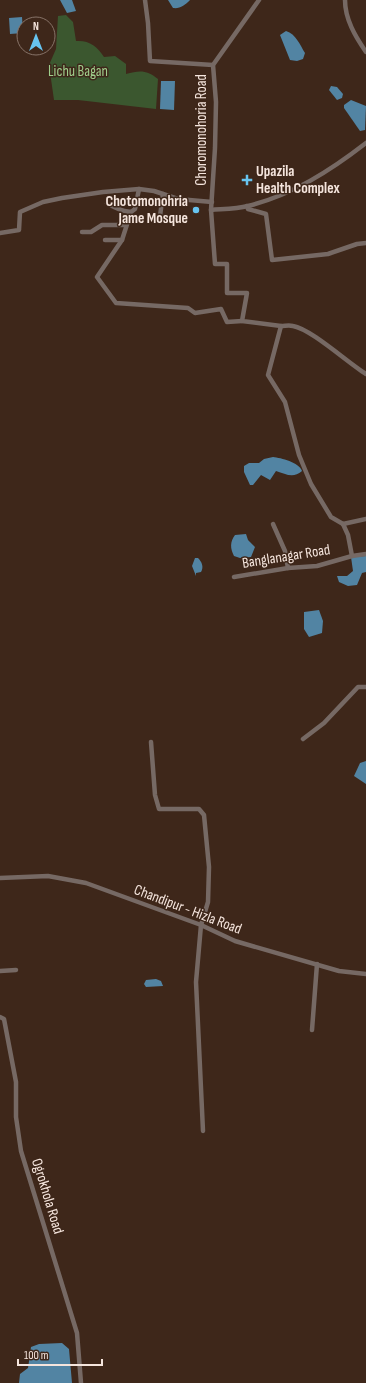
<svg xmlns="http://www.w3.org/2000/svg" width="366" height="1383" font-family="'Sofia Sans Condensed',sans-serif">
<rect width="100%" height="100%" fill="#3e271a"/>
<!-- green -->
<path fill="#3b572f" d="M66 15 73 22 76 41C89 40 97 46 104 57L115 56 126 64V74C140 70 147 70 158 79L156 109 78 100H54L49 65 56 49 58 16Z"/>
<!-- water -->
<g fill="#5284a3">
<path d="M60 0H72L76 11 67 13Z"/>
<path d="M168 0H190C185 5 180 9 173 8Z"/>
<path d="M22 17 23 33 10 34 9 18Z"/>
<path d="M286 31C296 34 300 45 305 53L303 59 297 61 290 60 280 35Z"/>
<path d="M161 81H175L174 110 160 109Z"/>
<path d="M331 86 337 87 343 94 342 98 337 100 329 90Z"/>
<path d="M351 100 366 106 365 130 360 131 344 108V105Z"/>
<path d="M273 457C281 458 299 462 302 471 293 479 286 474 276 471L270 480 261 475 253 485H250L244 472V466L249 463H259L264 459Z"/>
<path d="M246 534 248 540 255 547 251 557 240 558 234 556C230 548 230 542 235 535Z"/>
<path d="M366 556V572L362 573 357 585 348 586 339 582 337 576H347L353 571 351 557Z"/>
<path d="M195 558H198C202 562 204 567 201 572L196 573V576L192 566Z"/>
<path d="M319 610 323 621 322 633 309 637 304 629V612Z"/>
<path d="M366 761V784L354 776 360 763Z"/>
<path d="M156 979 161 981 163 986 146 987 144 984 146 980Z"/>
<path d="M62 1343 69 1349 72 1383H19L20 1374 28 1368 31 1347 39 1344Z"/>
</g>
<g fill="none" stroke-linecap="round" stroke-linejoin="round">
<!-- street -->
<g stroke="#766964" stroke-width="4.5">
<path d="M145 0 148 23 150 61 213 65"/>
<path d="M259 0 213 65 216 102 215 148 211 210 215 264H227V293H247L242 321 281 326 268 375 285 402 299 455 311 484 331 517 343 524 366 519"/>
<path d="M345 0C345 19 355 36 366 52"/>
<path d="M107 203C114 208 123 211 131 212"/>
<path d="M247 206 248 209 266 214 272 260 328 254 357 244 366 243"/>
<path d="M211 210C223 209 236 209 248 206 292 195 330 171 366 143"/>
<path d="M160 216 163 194"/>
<path d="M82 232H91L102 225H126"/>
<path d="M0 233 19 230 20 212 43 202 62 198 103 192 139 189 154 191 178 199 212 202"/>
<path d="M105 240H122L131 212 135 209 139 189"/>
<path d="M122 240 97 277 116 303 188 308 195 313 221 309 227 322 242 321"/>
<path d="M281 326C285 326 289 325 293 326 311 329 348 363 366 374"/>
<path d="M273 524 285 551 288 568"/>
<path d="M343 524 348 535 352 556"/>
<path d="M234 577 288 568 317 566 352 556 366 554"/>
<path d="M303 739 324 723 358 687H366"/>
<path d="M151 742 155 795 159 809H199L204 815 209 867 208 902 201 925 196 982 203 1131"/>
<path d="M0 878 48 876 86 883 201 925 235 941 339 971 366 974"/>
<path d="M0 971 16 970"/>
<path d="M0 1017 4 1019 16 1082V1117L21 1151 77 1333 81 1383"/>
<path d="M312 1030 317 964"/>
</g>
</g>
<!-- markers -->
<g fill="#67c4f0" stroke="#3e271a" stroke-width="1.5">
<path d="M245 174h4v4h4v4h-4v4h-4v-4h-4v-4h4z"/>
<circle cx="196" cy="210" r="4"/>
</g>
<g text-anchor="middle" stroke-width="3" stroke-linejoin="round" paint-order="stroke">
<!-- park labels -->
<g font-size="15" fill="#a0ce8c" stroke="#3e271a">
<text x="78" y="76">Lichu Bagan</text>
</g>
<!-- street labels -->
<g font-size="15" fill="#f5e5dd" stroke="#3e271a">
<text transform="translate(201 130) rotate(-90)" y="5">Choromonohoria Road</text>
<text transform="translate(286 556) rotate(-9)" y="5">Banglanagar Road</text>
<text transform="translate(188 909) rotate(21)" y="5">Chandipur - Hizla Road</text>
<text transform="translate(48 1196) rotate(73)" y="5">Ogrokhola Road</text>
</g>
<!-- poi labels -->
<g font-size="15" font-weight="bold" fill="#f5e5dd" stroke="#3e271a" text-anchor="start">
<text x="256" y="176">Upazila<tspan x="256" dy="17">Health Complex</tspan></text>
<text x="188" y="206" text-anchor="end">Chotomonohria<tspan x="188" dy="17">Jame Mosque</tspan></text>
</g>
</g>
<!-- north arrow -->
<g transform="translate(36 36)"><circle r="19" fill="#3e271a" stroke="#877368"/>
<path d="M0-3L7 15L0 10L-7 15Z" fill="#67c4f0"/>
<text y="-6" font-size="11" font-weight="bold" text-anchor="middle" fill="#f5e5dd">N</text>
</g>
<!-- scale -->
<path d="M18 1359v6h84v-6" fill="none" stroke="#f5e5dd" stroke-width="2"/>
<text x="24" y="1359" font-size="12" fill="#f5e5dd" stroke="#3e271a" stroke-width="3" paint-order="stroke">100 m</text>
</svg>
